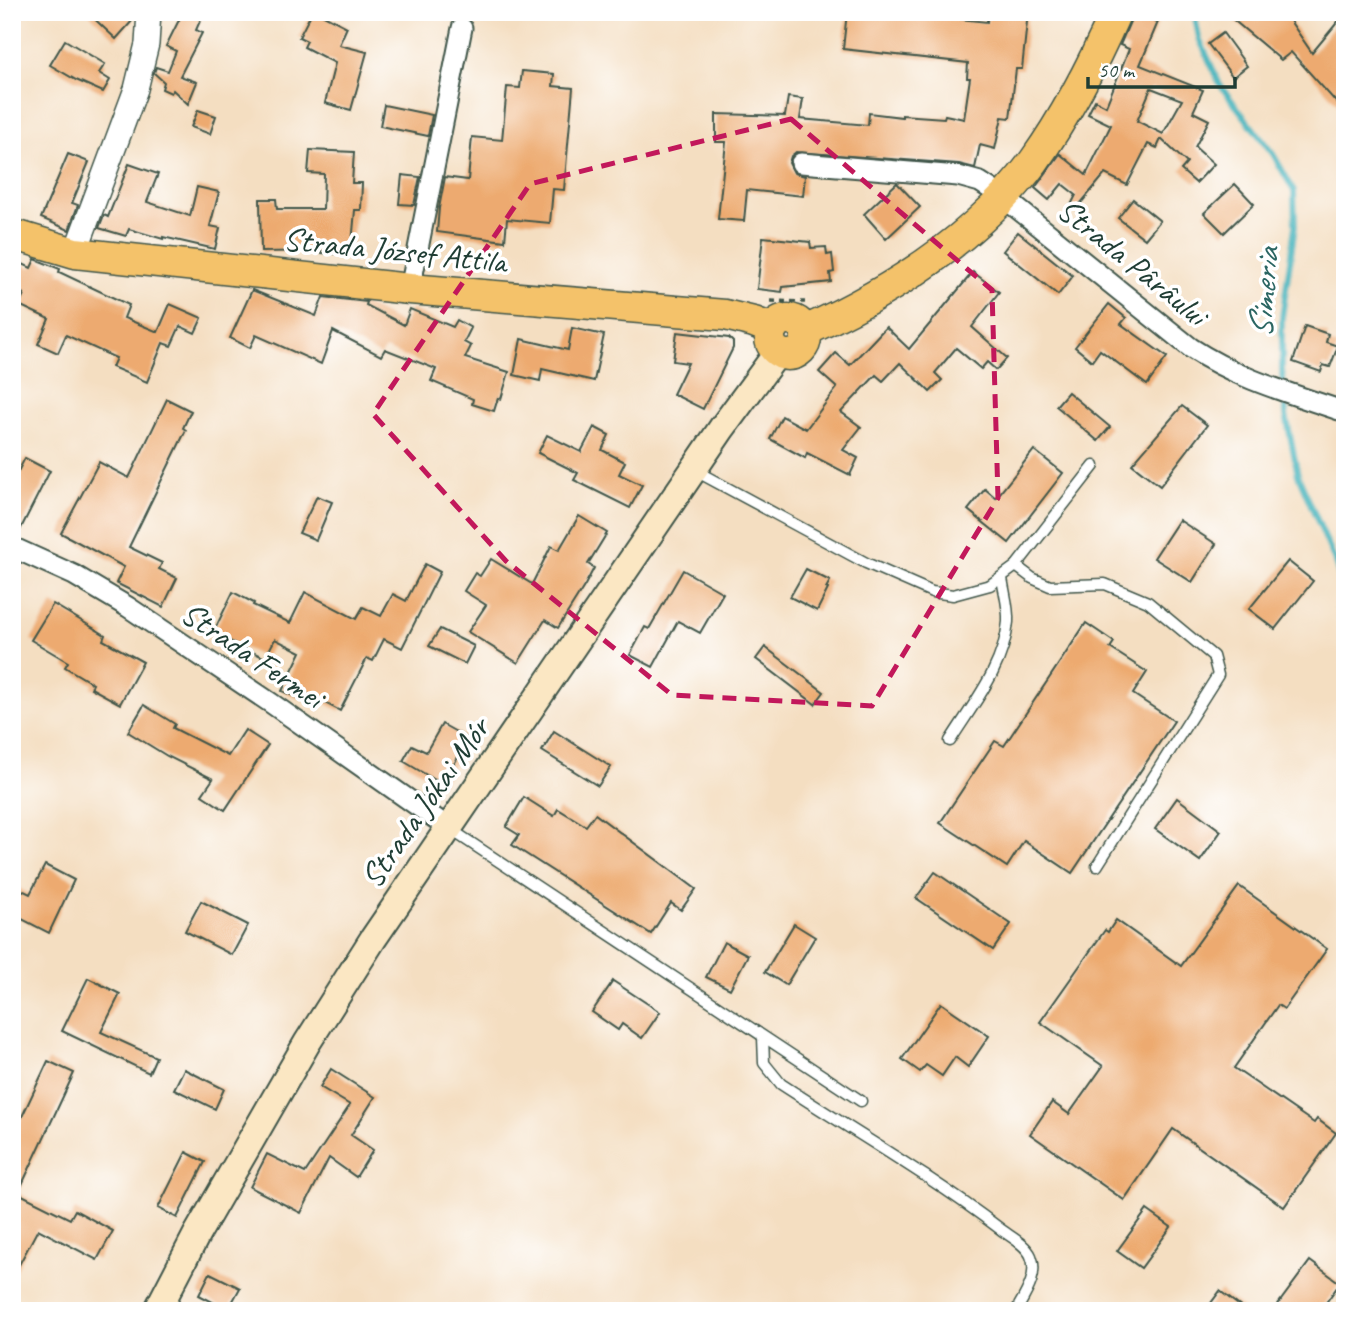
<svg xmlns="http://www.w3.org/2000/svg" width="1357" height="1323" font-family="Caveat,sans-serif">
<rect width="100%" height="100%" fill="#fff"/>
<filter id="ink" filterUnits="userSpaceOnUse"><feTurbulence type="fractalNoise" baseFrequency=".0143" numOctaves="2"/><feDisplacementMap in="SourceGraphic" scale="14" xChannelSelector="R" yChannelSelector="G"/><feConvolveMatrix kernelMatrix="1 2 1 2 8 2 1 2 1" color-interpolation-filters="sRGB"/></filter>
<filter id="wash" filterUnits="userSpaceOnUse"><feTurbulence type="fractalNoise" baseFrequency=".00686" numOctaves="4" result="noise"/><feDisplacementMap in="SourceGraphic" scale="28" xChannelSelector="R" yChannelSelector="G"/><feGaussianBlur stdDeviation="1.57" result="paint"/><feColorMatrix in="noise" values="0 0 0 0 0 0 0 0 0 0 0 0 0 0 0 0 0 1.4 0 .05"/><feComposite in="paint" operator="in"/></filter>
<g filter="url(#wash)">
<rect width="100%" height="100%" fill="#f4dec1"/>
<g fill="none" stroke-linecap="round" stroke-linejoin="round">
<!-- stream -->
<path stroke="#41b1b9" stroke-width="6" d="M1194 12 1199 38 1220 85 1273 154 1294 191 1295 226 1282 317V370L1286 415 1298 475 1334 559 1345 596"/>
</g>
<g id="blocks">
<!-- building -->
<g fill="#edaa70" fill-rule="evenodd">
<path d="M87 12H125L133 20 116 39Z"/>
<path d="M183 12H204L196 30 202 33 180 76 197 82 188 104 173 90 171 93 162 89 164 82 154 73 156 67 168 71 176 51 166 46Z"/>
<path d="M312 12H318L347 27 339 45 367 52 351 110 325 103 335 63 304 47 307 41 299 37Z"/>
<path d="M847 12H893L987 22 988 12H1028L1022 69H1016L1010 118 1002 117 995 149 980 145 975 168 959 164 796 152 791 156 789 163 794 173 805 176 803 196 747 190 744 221 718 219 726 142H716V114L785 116 788 97 803 99 800 119 868 125 869 113 902 117V115L944 118 945 115 964 119 970 78H967L968 63 843 49Z"/>
<path d="M1134 12 1158 22 1140 65 1203 90 1193 112 1209 120 1195 147 1214 164 1196 183 1181 170 1187 163 1161 139 1157 148 1148 144 1127 185 1105 174 1076 209 1071 205 1076 195 1062 184 1049 200 1035 188 1060 154 1086 175 1111 125 1088 114 1095 100 1106 106 1129 49 1120 45ZM1151 88 1182 100 1163 134 1137 121Z"/>
<path d="M1224 12H1284L1312 53 1345 13V112L1291 52 1281 60Z"/>
<path d="M1223 33 1247 66 1233 77 1208 44Z"/>
<path d="M65 40 105 64 99 73 110 80 103 92 76 80 50 65Z"/>
<path d="M522 71 554 74 553 86 573 88 564 190 553 189 550 223 507 219 505 241 437 232 439 208 445 177 468 180 472 137 502 140 507 87 520 88Z"/>
<path d="M384 105 432 115 428 136 380 126Z"/>
<path d="M198 110 216 116 210 134 191 127Z"/>
<path d="M310 150 354 152 352 183H362L361 210H355L351 255 322 253V251L261 252 260 199H276L277 209H323L324 174 308 173Z"/>
<path d="M68 154 89 162 72 203 78 205 69 230 41 218Z"/>
<path d="M129 164 158 174 147 202 190 216 197 187 219 192 210 226 220 228 215 249 163 237V239L129 229 126 236 99 228 104 215 108 217Z"/>
<path d="M402 175 420 177 414 205 399 204Z"/>
<path d="M897 183 920 207 886 239 864 214Z"/>
<path d="M1235 184 1254 204 1224 233 1204 213Z"/>
<path d="M1133 199 1160 221 1145 239 1118 218Z"/>
<path d="M1018 232 1073 276 1058 295 1003 251Z"/>
<path d="M763 237 810 242 811 248 826 247 827 255 832 254 834 272 830 273 831 282 783 287 782 292 757 289Z"/>
<path d="M12 259 31 268 35 259 60 269 59 272 129 305 124 318 158 332 170 304 202 318 195 333 180 326 171 346 163 343 147 382 112 367 116 358 66 335 58 353 38 344 49 319 19 305 24 294 12 289Z"/>
<path d="M973 272 999 292 972 327 1007 358 996 370 987 362 981 369 956 348 935 373 942 380 930 392 900 363 883 381 876 375 841 412 861 427 843 450 858 458 850 475 807 453 805 458 770 439 782 416 806 429 837 388 819 372 836 353 850 365 886 327 909 349Z"/>
<path d="M252 290 316 316 323 297 367 302 366 305 404 325 410 309 453 327 457 320 471 328 464 342 471 346 465 358 509 372 501 399 498 398 494 411 472 404 473 399 431 381 436 369 385 349 381 356 333 331 321 364 256 335 250 348 230 338Z"/>
<path d="M1109 304 1126 318 1121 324 1167 357 1147 385 1100 350 1092 361 1075 347Z"/>
<path d="M1305 326 1328 334 1326 342 1338 346 1330 367 1323 365 1321 372 1293 362Z"/>
<path d="M572 328 604 335 594 381 542 369 540 381 514 375 521 339 568 350Z"/>
<path d="M677 332 729 338 733 342V348L703 409 673 394 688 363 673 361Z"/>
<path d="M1068 392 1110 427 1098 441 1056 406Z"/>
<path d="M167 399 191 411 183 428 186 430 129 547 162 563 159 569 177 578 163 607 116 583 124 567 61 533 99 462 129 478Z"/>
<path d="M1182 406 1207 425 1160 486 1132 464Z"/>
<path d="M594 427 609 435 602 450 625 462 619 474 642 485 630 508 574 480 578 473 538 453 547 435 581 452Z"/>
<path d="M1034 450 1063 473 1009 543 968 510 985 489 996 498Z"/>
<path d="M25 458 50 471 17 536 12 535V483Z"/>
<path d="M317 496 332 502 316 540 299 533Z"/>
<path d="M579 516 607 533 588 564 594 568 585 585 558 628 545 620 518 663 468 632 486 605 464 591 475 573 480 576 491 559 532 584 551 546 559 550Z"/>
<path d="M1179 520 1216 544 1192 582 1154 558Z"/>
<path d="M1288 561 1313 581 1275 629 1249 609Z"/>
<path d="M425 564 440 572 402 648 384 639 373 661 367 658 340 711 304 692 300 699 282 691 301 652 275 639 265 658 213 633 233 592 254 603 253 605 290 623 305 592 356 619 363 607 381 616 393 594 406 601Z"/>
<path d="M806 569 830 581 826 588 828 589 817 611 790 597Z"/>
<path d="M683 570 723 593 700 633 678 621 653 667 630 655 645 627 649 629Z"/>
<path d="M53 604 105 635 103 640 143 662 120 704 91 688 93 684 65 667 68 662 31 640Z"/>
<path d="M1086 623 1114 642 1110 648 1147 672 1133 694 1174 721 1072 873 1024 841 1007 867 940 823 995 741 1004 746Z"/>
<path d="M440 629 474 646 465 664 429 646Z"/>
<path d="M765 647 824 692 815 704 756 659Z"/>
<path d="M144 705 175 724 173 728 228 756 245 730 268 745 225 810 202 795 213 779 167 756 128 732Z"/>
<path d="M442 724 469 739 442 784 403 761 412 745 426 752Z"/>
<path d="M554 731 611 767 598 786 542 751Z"/>
<path d="M524 797 554 816 558 809 586 826 595 814 696 889 681 910 671 903 651 934 512 845 519 835 506 827Z"/>
<path d="M1177 798 1221 831 1200 861 1155 829Z"/>
<path d="M45 865 74 880 49 933 12 914V885L30 894Z"/>
<path d="M935 872 1011 924 993 950 916 898Z"/>
<path d="M1239 886 1327 949 1284 1009 1278 1005 1234 1068 1314 1123 1317 1119 1336 1133 1284 1207 1173 1129 1124 1200 1030 1134 1052 1102 1069 1114 1103 1066 1040 1022 1105 930 1108 932 1116 920 1181 966Z"/>
<path d="M201 901 248 925 232 955 185 931Z"/>
<path d="M794 924 815 937 786 985 765 972Z"/>
<path d="M724 942 748 955 730 989 706 977Z"/>
<path d="M88 978 120 994 101 1032 156 1057 149 1073 62 1031Z"/>
<path d="M613 981 660 1012 642 1038 622 1024 618 1030 592 1012Z"/>
<path d="M941 1003 989 1036 968 1067 955 1057 942 1076 926 1065 920 1072 902 1059Z"/>
<path d="M48 1061 74 1073 18 1193 70 1219 75 1210 113 1231 97 1260 38 1229 12 1278V1138Z"/>
<path d="M184 1069 224 1089 215 1109 174 1089Z"/>
<path d="M331 1069 375 1097 351 1135 373 1150 356 1177 329 1158 301 1213 250 1187 267 1154 305 1173 350 1105 320 1087Z"/>
<path d="M186 1152 205 1162 177 1218 158 1208Z"/>
<path d="M1147 1210 1171 1227 1141 1268 1117 1251Z"/>
<path d="M1310 1261 1340 1283 1320 1311H1273Z"/>
<path d="M210 1273 240 1288 228 1310 199 1295Z"/>
<path d="M1220 1291 1246 1311H1205Z"/>
</g>
</g>
</g>
<g filter="url(#ink)">
<use href="#blocks" fill-opacity="0" stroke="#3f5549" stroke-width="2"/>
<g fill="none" stroke-linecap="round" stroke-linejoin="round">
<!-- service casing -->
<g stroke="#3f5549" stroke-width="13">
<g id="service">
<path d="M694 470 866 563 932 592 953 595 990 585 1016 566 1094 466"/>
<path d="M1016 566 1032 578 1050 586 1105 584 1148 602 1213 656 1218 675 1097 866"/>
<path d="M950 741C973 704 1004 667 1008 622 1009 608 1004 592 1002 578"/>
<path d="M450 829 861 1101"/>
<path d="M763 1037 764 1063 781 1084C853 1131 931 1176 999 1228 1009 1236 1026 1244 1031 1256 1039 1275 1025 1295 1016 1311"/>
</g>
</g>
<!-- minor casing -->
<g stroke="#3f5549" stroke-width="23">
<g id="minor">
<path d="M801 163 958 176 980 182 1003 197 1191 348C1240 380 1290 393 1345 412"/>
<path d="M410 289 462 28"/>
<path d="M12 547 74 575 128 607 271 703 449 828"/>
</g>
</g>
<!-- tertiary casing -->
<g stroke="#3f5549" stroke-width="26">
<path id="tertiary" d="M75 253 136 89 147 44 149 12"/>
</g>
<!-- secondary casing -->
<g stroke="#3f5549" stroke-width="30">
<path id="secondary" d="M157 1311 197 1234 307 1043 373 939 722 428 778 352"/>
</g>
<!-- primary casing -->
<g stroke="#3f5549" stroke-width="33">
<g id="primary">
<path d="M12 234 75 253 410 289 725 315 754 322 772 329"/>
<circle cx="788" cy="337" r="18"/>
<path d="M805 331C891 292 977 238 1034 161 1067 115 1093 64 1116 12"/>
</g>
</g>
<!-- path -->
<path stroke="#3f5549" stroke-width="3.5" stroke-dasharray="5 5" stroke-linecap="butt" d="M771 301 805 302"/>
<!-- service -->
<use href="#service" stroke="#fff" stroke-width="10"/>
<!-- minor -->
<use href="#minor" stroke="#fff" stroke-width="19"/>
<!-- tertiary -->
<use href="#tertiary" stroke="#fff" stroke-width="23"/>
<!-- secondary -->
<use href="#secondary" stroke="#fbe7c3" stroke-width="26"/>
<!-- primary -->
<use href="#primary" stroke="#f4c26a" stroke-width="30"/>
</g>
</g>
<!-- marked area -->
<path fill="none" stroke="#c2185b" stroke-width="5" stroke-dasharray="14 9" stroke-linejoin="round" d="M791 119 992 290 998 498 872 706 672 695 506 561 373 414 530 184Z"/>
<g text-anchor="middle" stroke-width="7" stroke-linejoin="round" paint-order="stroke">
<!-- street labels -->
<g font-size="33" fill="#1f3d34" stroke="#fff">
<text transform="translate(395 249) rotate(6)" y="12">Strada József Attila</text>
<text transform="translate(1133 261) rotate(39)" y="12">Strada Pârâului</text>
<text transform="translate(253 654) rotate(34)" y="12">Strada Fermei</text>
<text transform="translate(424 802) rotate(-55)" y="12">Strada Jókai Mór</text>
</g>
<!-- water labels -->
<g font-size="35" font-style="italic" fill="#2b6663" stroke="#fff">
<text transform="translate(1263 293) rotate(-85)" y="12">Simeria</text>
</g>
</g>
<!-- margin -->
<rect width="1357" height="1323" fill="none" stroke="#fff" stroke-width="42"/>
<!-- scale -->
<path d="M1088 77v10h147v-10" fill="none" stroke="#1f3d34" stroke-width="3.5"/>
<text x="1098" y="77" font-size="21" fill="#1f3d34" stroke="#ffffff" stroke-width="5" paint-order="stroke">50 m</text>
</svg>
